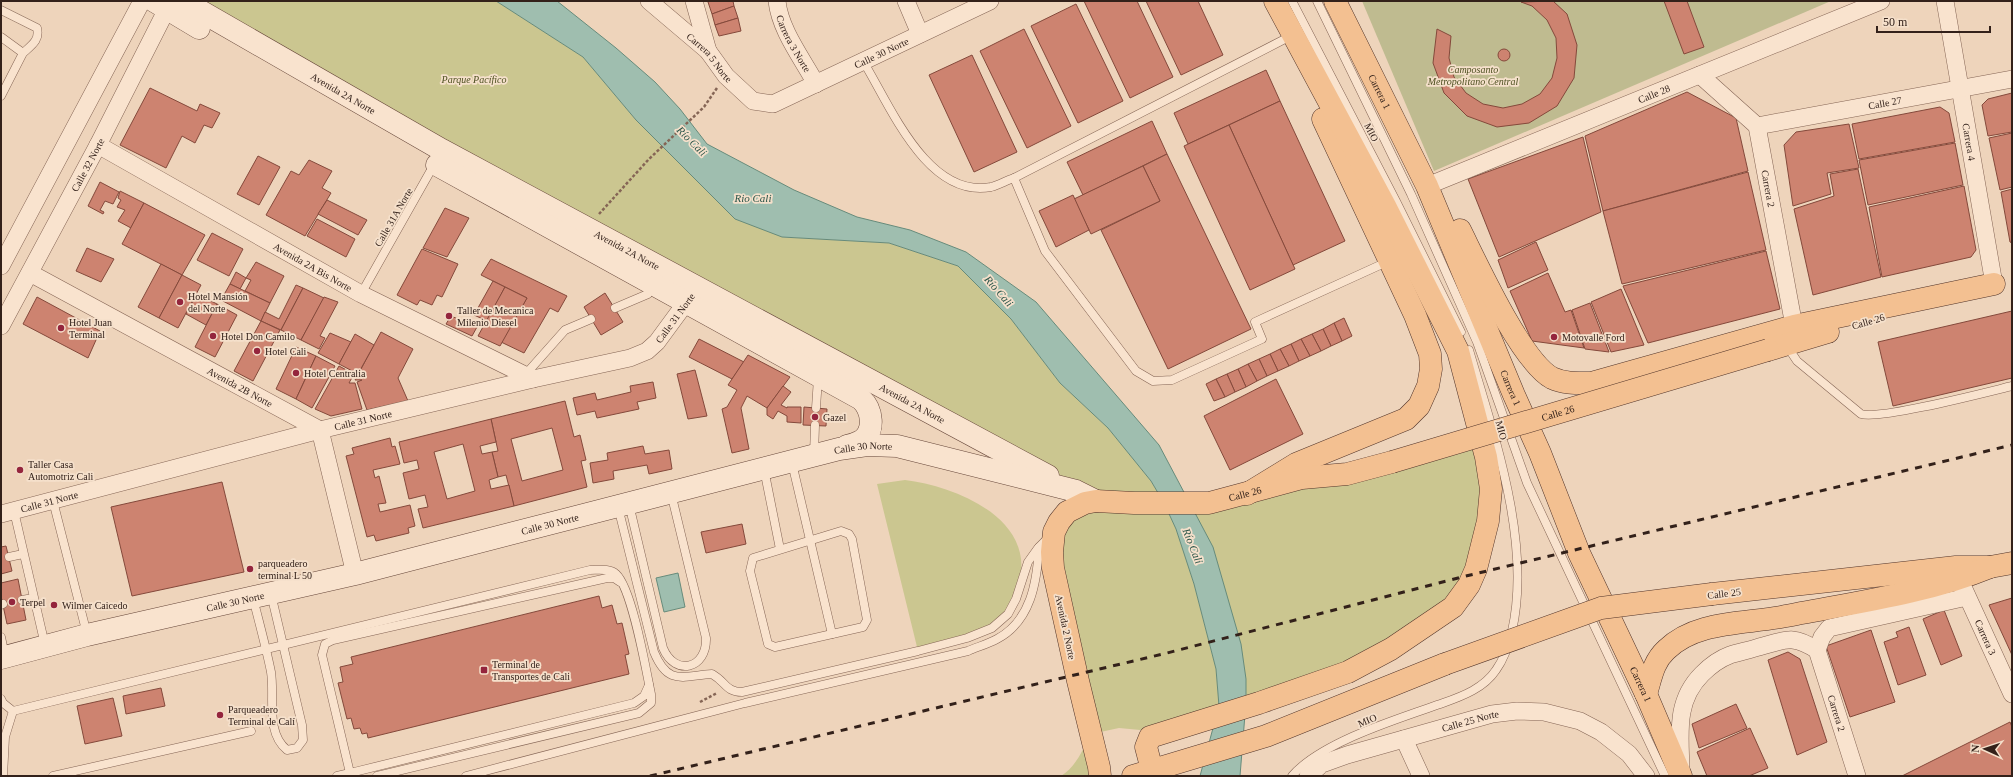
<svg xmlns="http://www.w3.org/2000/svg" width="2013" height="777" font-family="Georgia,serif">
<rect width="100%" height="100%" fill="#eed4bb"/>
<!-- green -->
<g fill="#cbc690">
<path d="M183 1H496L583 57 636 120 782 237 889 243 958 266 1011 319 1060 383 1108 428 1151 481 1164 503 1176 529 1194 584 1216 669 1219 706 1151 731 1119 728 1091 734 1100 776H1061C1076 767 1083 749 1091 734L1052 552 1078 505Z"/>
<path d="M1479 438 1486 457 1469 585 1391 649 1246 702 1191 504Z"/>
<path d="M905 480C954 486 1033 517 1020 579 1019 585 1019 594 1016 600 1013 607 999 622 993 627 986 633 930 647 918 651L877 484Z"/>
</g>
<!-- cemetery -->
<path fill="#bfbb90" d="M1362 1H1831L1434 171Z"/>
<!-- water -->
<g fill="#9fbeaf" stroke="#678b7b">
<path d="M496 1H557L616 48 655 82 680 109 707 144 794 190 857 217 910 230 966 252 1036 302 1159 445 1213 547 1241 644 1246 679V702L1240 776H1200L1219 706 1216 669 1194 584 1176 529 1164 503 1151 481 1108 428 1060 383 1011 319 958 266 889 243 782 237 735 219 636 120 583 57Z"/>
<path d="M678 573 685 607 664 612 656 578Z"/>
</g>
<!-- building -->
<g fill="#cd8370" stroke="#84493b" fill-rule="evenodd">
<path d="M711 1H733L734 6 712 14 708 2Z"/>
<path d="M1084 1H1137L1173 77 1130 98Z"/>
<path d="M1146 1H1198L1223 55 1181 75Z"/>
<path d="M1553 1 1567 14 1577 45 1574 78 1557 106 1529 123 1497 127 1467 116 1444 93 1433 63 1437 29 1451 36 1449 58 1454 77 1466 93 1483 104 1503 108 1522 104 1540 94 1552 78 1557 58 1556 38 1547 20 1532 6 1521 2Z"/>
<path d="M1664 1H1687L1704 47 1684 54Z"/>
<path d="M1076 4 1123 101 1078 123 1031 26Z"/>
<path d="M734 6 738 18 715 25 712 14Z"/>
<path d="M738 18 741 31 719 36 715 25Z"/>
<path d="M1024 29 1071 126 1027 148 980 51Z"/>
<circle cx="1504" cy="55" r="6"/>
<path d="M972 55 1017 152 974 172 929 75Z"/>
<path d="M1266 70 1280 101 1188 144 1174 113Z"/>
<path d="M150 88 197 111 200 104 220 113 212 128 204 125 195 143 182 136 166 168 120 145Z"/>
<path d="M1687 92 1736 118 1748 171 1603 211 1585 136Z"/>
<path d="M2012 93V132L1988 136 1982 105 1988 99Z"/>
<path d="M1280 101 1345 241 1293 265 1229 125Z"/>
<path d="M1940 107 1949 113 1955 142 1859 159 1852 124Z"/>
<path d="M1152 121 1167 154 1083 195 1067 162Z"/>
<path d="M1849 124 1859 168 1827 173 1831 194 1793 206 1784 145 1796 132Z"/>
<path d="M1229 125 1295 269 1250 290 1184 146Z"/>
<path d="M2012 133V187L2000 190 1989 138Z"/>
<path d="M1583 137 1601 212 1499 257 1468 179Z"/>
<path d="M1955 143 1963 185 1868 205 1859 160Z"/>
<path d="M1167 154 1251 329 1168 369 1101 230 1160 201 1143 166Z"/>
<path d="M258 156 280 167 259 205 237 194Z"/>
<path d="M309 160 332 171 322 188 331 193 305 236 266 215 291 171 299 175Z"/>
<path d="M1143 166 1160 201 1091 234 1074 199Z"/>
<path d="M1858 169 1881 277 1813 295 1794 209 1834 196 1830 174Z"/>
<path d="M1748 172 1766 250 1622 284 1603 211Z"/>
<path d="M100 182 119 192 113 204 105 201 100 210 104 212 103 214 88 206Z"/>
<path d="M1964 186 1976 250 1971 257 1882 277 1869 207Z"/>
<path d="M2012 189V243L2010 242 2001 192Z"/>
<path d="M120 191 144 203 131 228 118 221 125 210 117 207 121 200 118 198Z"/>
<path d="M1073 195 1089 230 1056 247 1039 211Z"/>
<path d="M327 200 367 220 358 235 318 214Z"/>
<path d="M144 203 205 235 182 275 122 244Z"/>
<path d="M445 208 469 218 447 257 423 248Z"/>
<path d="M317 219 355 239 346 257 307 236Z"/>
<path d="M212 233 243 249 229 276 197 260Z"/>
<path d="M1536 242 1548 270 1508 288 1498 260Z"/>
<path d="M87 248 114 259 101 282 76 271Z"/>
<path d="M422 249 458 264 442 297 437 295 432 305 420 300 417 305 397 295Z"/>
<path d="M1766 251 1780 309 1648 343 1623 286Z"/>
<path d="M491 259 567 296 558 312 550 308 524 353 501 342 527 298 481 275Z"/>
<path d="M256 262 284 276 270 303 245 291 251 280 246 278Z"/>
<path d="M161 264 182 275 159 318 138 307Z"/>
<path d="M236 272 246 278 240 289 230 284Z"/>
<path d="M1548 273 1565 312 1571 310 1584 348 1532 341 1510 291Z"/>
<path d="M182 275 201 285 178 328 159 318Z"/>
<path d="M493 281 505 287 487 321 474 315Z"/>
<path d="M230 284 270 303 261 321 221 300Z"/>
<path d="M296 285 303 288 281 330 261 321 265 312 279 319Z"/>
<path d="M505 287 527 298 500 346 478 336Z"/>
<path d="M303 288 324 298 301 340 281 330Z"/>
<path d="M1621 289 1644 345 1611 352 1591 302Z"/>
<path d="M605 293 623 322 601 335 584 307Z"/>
<path d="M197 294 217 304 206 325 186 314Z"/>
<path d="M37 297 100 331 88 358 23 324Z"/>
<path d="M324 297 338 302 320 336 325 338 319 349 301 340Z"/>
<path d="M1590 303 1609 352 1585 349 1572 310Z"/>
<path d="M217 304 237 315 215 357 195 347Z"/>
<path d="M2012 311V378L1893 406 1878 342Z"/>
<path d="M451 316 477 327 472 336 446 324Z"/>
<path d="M1344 318 1352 336 1342 341 1334 323Z"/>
<path d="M261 321 280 330 253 381 234 371Z"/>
<path d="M1334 323 1342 341 1331 346 1323 329Z"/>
<path d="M1323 329 1331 346 1321 351 1312 334Z"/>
<path d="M381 332 413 349 398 378 408 401 367 410 357 382 362 380H355Z"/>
<path d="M330 333 351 342 339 364 318 353Z"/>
<path d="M355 334 374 345 358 374 339 364Z"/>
<path d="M1312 334 1321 351 1310 356 1301 339Z"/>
<path d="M699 339 744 362 732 379 689 357Z"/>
<path d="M1301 339 1310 356 1299 361 1291 344Z"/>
<path d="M1291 344 1299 361 1289 366 1280 349Z"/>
<path d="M296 347 316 356 296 399 276 389Z"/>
<path d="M1280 349 1289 366 1278 371 1270 354Z"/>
<path d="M1270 354 1278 371 1267 376 1259 359Z"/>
<path d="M748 355 790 377 767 408 747 396 741 408 749 449 732 453 722 409 727 407 737 390 728 385Z"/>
<path d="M316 356 335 366 312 408 296 399Z"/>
<path d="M1259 359 1267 376 1257 381 1248 364Z"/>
<path d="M1248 364 1257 381 1246 387 1238 369Z"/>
<path d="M339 366 354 374 349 383H355L362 409 331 416 315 409Z"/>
<path d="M1238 369 1246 387 1235 392 1227 374Z"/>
<path d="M695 370 707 416 688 419 677 374Z"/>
<path d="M1227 374 1235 392 1225 397 1216 379Z"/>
<path d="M1216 379 1225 397 1214 401 1206 384Z"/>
<path d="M1276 379 1303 434 1230 470 1204 416Z"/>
<path d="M653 382 656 398 637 402 639 409 597 418 595 411 577 415 573 398 595 393 597 400 631 392 630 386Z"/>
<path d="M783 386 791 392 781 405 787 408V407H801V423L787 422V416L778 411 773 419 767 415V408Z"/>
<path d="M565 401 574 437 580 435 586 460 581 461 587 487 514 506 506 475 498 477 492 452 498 451 491 419ZM552 428 563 470 522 481 511 439Z"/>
<path d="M804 407 827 409 826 426 803 425Z"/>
<path d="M491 419 496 442 480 446 482 454 492 452 498 477 489 480 491 489 509 485 514 506 423 528 418 509 428 507 425 495 409 499 403 473 419 469 417 460 404 463 399 442ZM463 444 475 491 447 499 434 452Z"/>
<path d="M390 438 392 447 395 446 400 464 373 470 375 478 379 476 386 503 378 504 380 512 410 505 415 526 408 528 409 533 376 541 374 535 367 537 346 456 354 454 352 448Z"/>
<path d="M643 446 645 454 669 450 672 469 649 474 647 465 613 471 614 479 593 483 590 463 608 460 607 453Z"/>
<path d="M222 482 244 572 132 596 111 507Z"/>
<path d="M742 524 746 544 706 553 701 532Z"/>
<path d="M6 546 12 571 1 574V547Z"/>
<path d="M18 579 26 620 7 624 1 596V583Z"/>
<path d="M599 596 602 608 612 605 617 624 622 623 629 654 625 655 629 674 368 738 367 733 362 734 360 728 354 729 351 718 347 719 338 683 343 682 340 667 353 664 351 657Z"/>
<path d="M2012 598V655L1989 605Z"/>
<path d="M1944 610 1962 656 1941 665 1923 619Z"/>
<path d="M1909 627 1926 675 1898 685 1884 642 1898 637 1896 632Z"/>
<path d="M1871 630 1895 702 1850 717 1826 646Z"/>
<path d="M1788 652 1800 659 1827 742 1797 755 1768 660Z"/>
<path d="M161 688 165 706 126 714 123 696Z"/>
<path d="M113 698 122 736 85 744 77 706Z"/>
<path d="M1736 704 1747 728 1699 748 1692 724Z"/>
<path d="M2010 722 2012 727V776H1902Z"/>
<path d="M1750 728 1768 768 1749 776H1707L1697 752Z"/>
</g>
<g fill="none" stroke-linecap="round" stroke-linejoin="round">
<!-- service casing -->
<g stroke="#856555" stroke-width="9">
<g id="service">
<path d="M1292 1 1396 201 1461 332"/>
<path d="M1317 1 1411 194 1477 342 1527 483 1665 776"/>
<path d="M1 10 37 28C40 40 32 45 23 53"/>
<path d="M1 37 23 53 1 96"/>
<path d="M863 61C890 105 927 199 991 187 999 185 1007 180 1014 178L1283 40"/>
<path d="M1014 178 1045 251 1136 371 1153 381 1172 380 1262 339 1255 322 1389 261"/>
<path d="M361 294 435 163"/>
<path d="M615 308 648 294 652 286"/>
<path d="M1787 346 1797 361 1861 414C1880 420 1987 392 2012 386"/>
<path d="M525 375 565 330 591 319"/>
<path d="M816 408 818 378"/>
<path d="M814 455 815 425"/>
<path d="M792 463 832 634"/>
<path d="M764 469 780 549"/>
<path d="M53 501 87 634"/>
<path d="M629 504 663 648C675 677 707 669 706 638L671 493"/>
<path d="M618 507 654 652C668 686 682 676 712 674 726 682 726 692 742 692L918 651 967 638 992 628 1008 614 1016 599 1028 562 1038 548"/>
<path d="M14 511 45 645"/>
<path d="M841 531 849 534 852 539 867 620 863 627 775 647 768 644 750 571 753 558Z"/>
<path d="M9 557 23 554"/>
<path d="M620 582 614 578H607L333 640 325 644 322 655 350 773 634 703 644 696 649 685"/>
<path d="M253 598C259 622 266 647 271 672 275 697 265 732 287 750L297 748 303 740 302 725 271 594"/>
<path d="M22 600 33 598"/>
<path d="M1 605 3 604"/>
<path d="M1 637 5 656"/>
<path d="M1 699 3 703 13 711 590 570C598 570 610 568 616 574 632 588 646 670 651 694V703L639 713 377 776"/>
<path d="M3 776 5 737 13 711"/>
<path d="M53 776 251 731"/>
<path d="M337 776 350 773"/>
<path d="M466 776 745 703 968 651C977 647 988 644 997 639 1031 621 1037 582 1039 547L1049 537"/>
<path d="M1292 776C1321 742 1400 718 1443 703 1463 696 1484 688 1496 670 1504 659 1509 644 1512 631 1532 542 1494 435 1469 350"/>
</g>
</g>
<!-- minor casing -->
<g stroke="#856555" stroke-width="18">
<g id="minor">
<path id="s1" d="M649 1 708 51 726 76 753 101 773 104 990 1"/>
<path d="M694 1 708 51"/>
<path id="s2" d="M777 1C780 30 802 58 816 84"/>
<path d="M906 1 920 34"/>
<path id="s3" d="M1945 1 1994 284"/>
<path id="s4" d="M1700 75 1757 126 1794 326"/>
<path id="s5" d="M1757 126 2012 79"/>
<path id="s6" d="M98 145 361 294 533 379"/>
<path id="s7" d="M1427 186 1881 1"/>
<path d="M1 266 142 1"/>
<path id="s8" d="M30 273 320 430 355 574"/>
<path id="s9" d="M1 326 98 145 171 1"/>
<path id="s10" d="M1 514 320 430 533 379 630 358 647 351 657 342 693 293"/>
<path id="s11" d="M1963 587 2012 694"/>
<path d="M1817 650 1822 637 1829 628 1967 597"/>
<path d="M1404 739 1421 776"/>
<path id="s12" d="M1681 769C1680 733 1675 701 1702 674 1710 666 1719 659 1730 655 1739 652 1750 650 1759 647 1786 640 1792 634 1817 650L1857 776"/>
<path id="s13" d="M1308 776 1322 764 1347 755 1492 714 1517 711 1544 712 1580 721 1601 732 1629 754 1646 776"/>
</g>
</g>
<!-- secondary casing -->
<g stroke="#664639" stroke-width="23">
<g id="secondary">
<path d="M154 1 199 28"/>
<path id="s14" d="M183 1 442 150 1048 476"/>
<path d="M437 165 861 399C872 409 876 431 861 441 857 443 851 445 847 446"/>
<path id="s15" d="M1 658 87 635 355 574 839 449 867 445 897 446 1076 491 1096 501"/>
</g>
</g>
<!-- primary casing -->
<g stroke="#52342a" stroke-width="23">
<g id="primary">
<path id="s16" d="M1335 1 1427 186 1514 395 1540 453 1579 553 1646 694 1681 776"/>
<path d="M1460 230C1477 264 1521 361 1552 378 1565 384 1578 383 1591 383L1794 326 1994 284"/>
<path d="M1768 350 1828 332"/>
<path d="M1247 494 1296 464 1406 419 1419 406 1428 386 1431 369 1430 354 1415 315 1323 119"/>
<path d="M1712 594 1956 567H1990L2012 563"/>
<path d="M1646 694C1651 678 1653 662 1666 650 1695 621 1743 624 1781 617 1851 603 1924 594 1990 567"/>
<path d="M1152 770 1146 747 1150 737 1259 703 1348 672 1391 649 1453 607 1469 585 1476 569 1488 521 1491 489 1486 457 1458 351 1385 206 1275 1"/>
<path id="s17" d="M1100 776 1099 767 1078 681 1053 568 1052 552 1054 532 1059 522 1067 512 1085 503 1096 501 1134 503H1209L1302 478 1347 474 1392 462"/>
<path d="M1133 776 1266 736 1445 664"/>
</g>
</g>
<!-- path -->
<g stroke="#856555" stroke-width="2.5" stroke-dasharray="3 2" stroke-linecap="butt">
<path d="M599 214 649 159 704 107 717 88"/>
<path d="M700 702 717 693"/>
</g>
<!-- service -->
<use href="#service" stroke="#f9e3ce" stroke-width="8"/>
<!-- minor -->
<use href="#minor" stroke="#f9e3ce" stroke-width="17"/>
<!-- secondary -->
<use href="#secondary" stroke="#f9e3ce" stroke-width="22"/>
<!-- primary -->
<use href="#primary" stroke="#f3c091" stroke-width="22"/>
<!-- rail -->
<path stroke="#33211a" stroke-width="3" stroke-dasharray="7 7" stroke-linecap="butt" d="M650 776 1167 653 1462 577 2012 445"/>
<!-- primary-bridge casing -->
<g stroke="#52342a" stroke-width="23" stroke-linecap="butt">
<g id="primary-bridge">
<path id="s18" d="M1392 462 1768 350"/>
<path d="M1445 664 1601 608 1712 594"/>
</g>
</g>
<!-- primary-bridge -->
<use href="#primary-bridge" stroke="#f3c091" stroke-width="22"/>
</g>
<!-- markers -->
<g fill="#94253d" stroke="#f5e0cb" stroke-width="1.5">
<circle cx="180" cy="302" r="4"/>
<circle cx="449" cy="316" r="4"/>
<circle cx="61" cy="328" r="4"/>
<circle cx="213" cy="336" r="4"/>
<circle cx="1554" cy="337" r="4"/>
<circle cx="257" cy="351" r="4"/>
<circle cx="296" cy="373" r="4"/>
<circle cx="815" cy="417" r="4"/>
<circle cx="20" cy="470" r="4"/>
<circle cx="250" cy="569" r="4"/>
<circle cx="12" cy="602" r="4"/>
<circle cx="54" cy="605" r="4"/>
<rect x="480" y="666" width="8" height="8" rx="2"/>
<circle cx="220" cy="715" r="4"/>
</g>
<g text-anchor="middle" stroke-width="3.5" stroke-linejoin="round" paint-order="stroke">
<!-- street labels -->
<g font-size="10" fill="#33211a" stroke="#f5e0cb">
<text dy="4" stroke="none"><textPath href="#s2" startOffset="46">Carrera 3 Norte</textPath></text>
<text dy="4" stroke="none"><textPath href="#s1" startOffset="285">Calle 30 Norte</textPath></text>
<text dy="4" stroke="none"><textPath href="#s1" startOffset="83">Carrera 5 Norte</textPath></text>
<text dy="4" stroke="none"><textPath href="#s16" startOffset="101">Carrera 1</textPath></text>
<text dy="4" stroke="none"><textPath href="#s14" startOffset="185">Avenida 2A Norte</textPath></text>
<text dy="4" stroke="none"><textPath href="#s7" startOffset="245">Calle 28</textPath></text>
<text dy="4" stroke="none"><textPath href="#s5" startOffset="130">Calle 27</textPath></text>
<text transform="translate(1372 132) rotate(63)" y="4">MIO</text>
<text dy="4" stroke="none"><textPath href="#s3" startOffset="143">Carrera 4</textPath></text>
<text dy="4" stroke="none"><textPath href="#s9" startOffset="183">Calle 32 Norte</textPath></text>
<text dy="4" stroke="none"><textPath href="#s4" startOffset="140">Carrera 2</textPath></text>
<text transform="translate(393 217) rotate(-60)" y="4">Calle 31A Norte</text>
<text dy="4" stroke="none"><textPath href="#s14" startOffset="509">Avenida 2A Norte</textPath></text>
<text dy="4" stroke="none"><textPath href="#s6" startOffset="247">Avenida 2A Bis Norte</textPath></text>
<text dy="4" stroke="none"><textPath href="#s10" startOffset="710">Calle 31 Norte</textPath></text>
<text transform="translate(1868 321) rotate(-16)" y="4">Calle 26</text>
<text dy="4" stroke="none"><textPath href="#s8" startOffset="239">Avenida 2B Norte</textPath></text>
<text dy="4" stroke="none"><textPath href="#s16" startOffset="425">Carrera 1</textPath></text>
<text dy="4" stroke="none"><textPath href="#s14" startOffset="833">Avenida 2A Norte</textPath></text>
<text dy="4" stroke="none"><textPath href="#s18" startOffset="173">Calle 26</textPath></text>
<text dy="4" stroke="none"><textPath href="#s10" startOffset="374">Calle 31 Norte</textPath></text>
<text transform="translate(1502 430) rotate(75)" y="4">MIO</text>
<text dy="4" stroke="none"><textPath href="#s15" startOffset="888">Calle 30 Norte</textPath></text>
<text dy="4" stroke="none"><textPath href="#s17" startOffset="455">Calle 26</textPath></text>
<text dy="4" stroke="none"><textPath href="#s10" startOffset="50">Calle 31 Norte</textPath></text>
<text dy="4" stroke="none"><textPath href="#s15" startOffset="565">Calle 30 Norte</textPath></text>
<text transform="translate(1724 593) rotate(-7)" y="4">Calle 25</text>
<text dy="4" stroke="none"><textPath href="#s15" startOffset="241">Calle 30 Norte</textPath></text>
<text transform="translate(1066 627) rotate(78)" y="4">Avenida 2 Norte</text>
<text dy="4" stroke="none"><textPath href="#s11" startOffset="55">Carrera 3</textPath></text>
<text dy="4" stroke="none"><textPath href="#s16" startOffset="749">Carrera 1</textPath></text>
<text dy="4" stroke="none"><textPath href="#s12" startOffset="292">Carrera 2</textPath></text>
<text transform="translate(1367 720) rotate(-24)" y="4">MIO</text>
<text dy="4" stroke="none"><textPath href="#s13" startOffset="173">Calle 25 Norte</textPath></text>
</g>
<!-- park labels -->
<g font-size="10" font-style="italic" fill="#4e5021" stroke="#f5e0cb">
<text x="1473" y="73">Camposanto<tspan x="1473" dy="12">Metropolitano Central</tspan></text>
<text x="474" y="83">Parque Pacífico</text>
</g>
<!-- poi labels -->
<g font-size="10" fill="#33211a" stroke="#f5e0cb" text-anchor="start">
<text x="188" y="300">Hotel Mansión<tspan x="188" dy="12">del Norte</tspan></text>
<text x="457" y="314">Taller de Mecanica<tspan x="457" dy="12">Milenio Diesel</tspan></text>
<text x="69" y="326">Hotel Juan<tspan x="69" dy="12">Terminal</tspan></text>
<text x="221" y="340">Hotel Don Camilo</text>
<text x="1562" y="341">Motovalle Ford</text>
<text x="265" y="355">Hotel Cali</text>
<text x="304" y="377">Hotel Centralia</text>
<text x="823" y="421">Gazel</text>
<text x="28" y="468">Taller Casa<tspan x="28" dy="12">Automotriz Cali</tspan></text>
<text x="258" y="567">parqueadero<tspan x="258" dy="12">terminal L 50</tspan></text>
<text x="20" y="606">Terpel</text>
<text x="62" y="609">Wilmer Caicedo</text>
<text x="492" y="668">Terminal de<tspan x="492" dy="12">Transportes de Cali</tspan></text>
<text x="228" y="713">Parqueadero<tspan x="228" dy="12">Terminal de Calí</tspan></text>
</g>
<!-- water labels -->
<g font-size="11" font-style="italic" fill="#295448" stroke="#f5e0cb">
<text transform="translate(692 141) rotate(45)" y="4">Río Cali</text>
<text x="753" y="202">Rio Cali</text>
<text transform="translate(999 291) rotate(49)" y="4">Río Cali</text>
<text transform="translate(1193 546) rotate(68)" y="4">Río Cali</text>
</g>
</g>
<!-- border -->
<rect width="2013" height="777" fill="none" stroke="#33211a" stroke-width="4"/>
<!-- north arrow -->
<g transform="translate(1985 749) rotate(273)" stroke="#f5e0cb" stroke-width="3" paint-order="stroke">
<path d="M0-3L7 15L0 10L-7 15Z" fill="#33211a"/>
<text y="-6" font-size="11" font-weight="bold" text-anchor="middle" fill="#33211a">N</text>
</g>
<!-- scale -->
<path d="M1877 26v6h113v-6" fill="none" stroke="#33211a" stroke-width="2"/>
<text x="1883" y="26" font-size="12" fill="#33211a" stroke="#f5e0cb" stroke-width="3" paint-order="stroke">50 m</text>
</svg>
